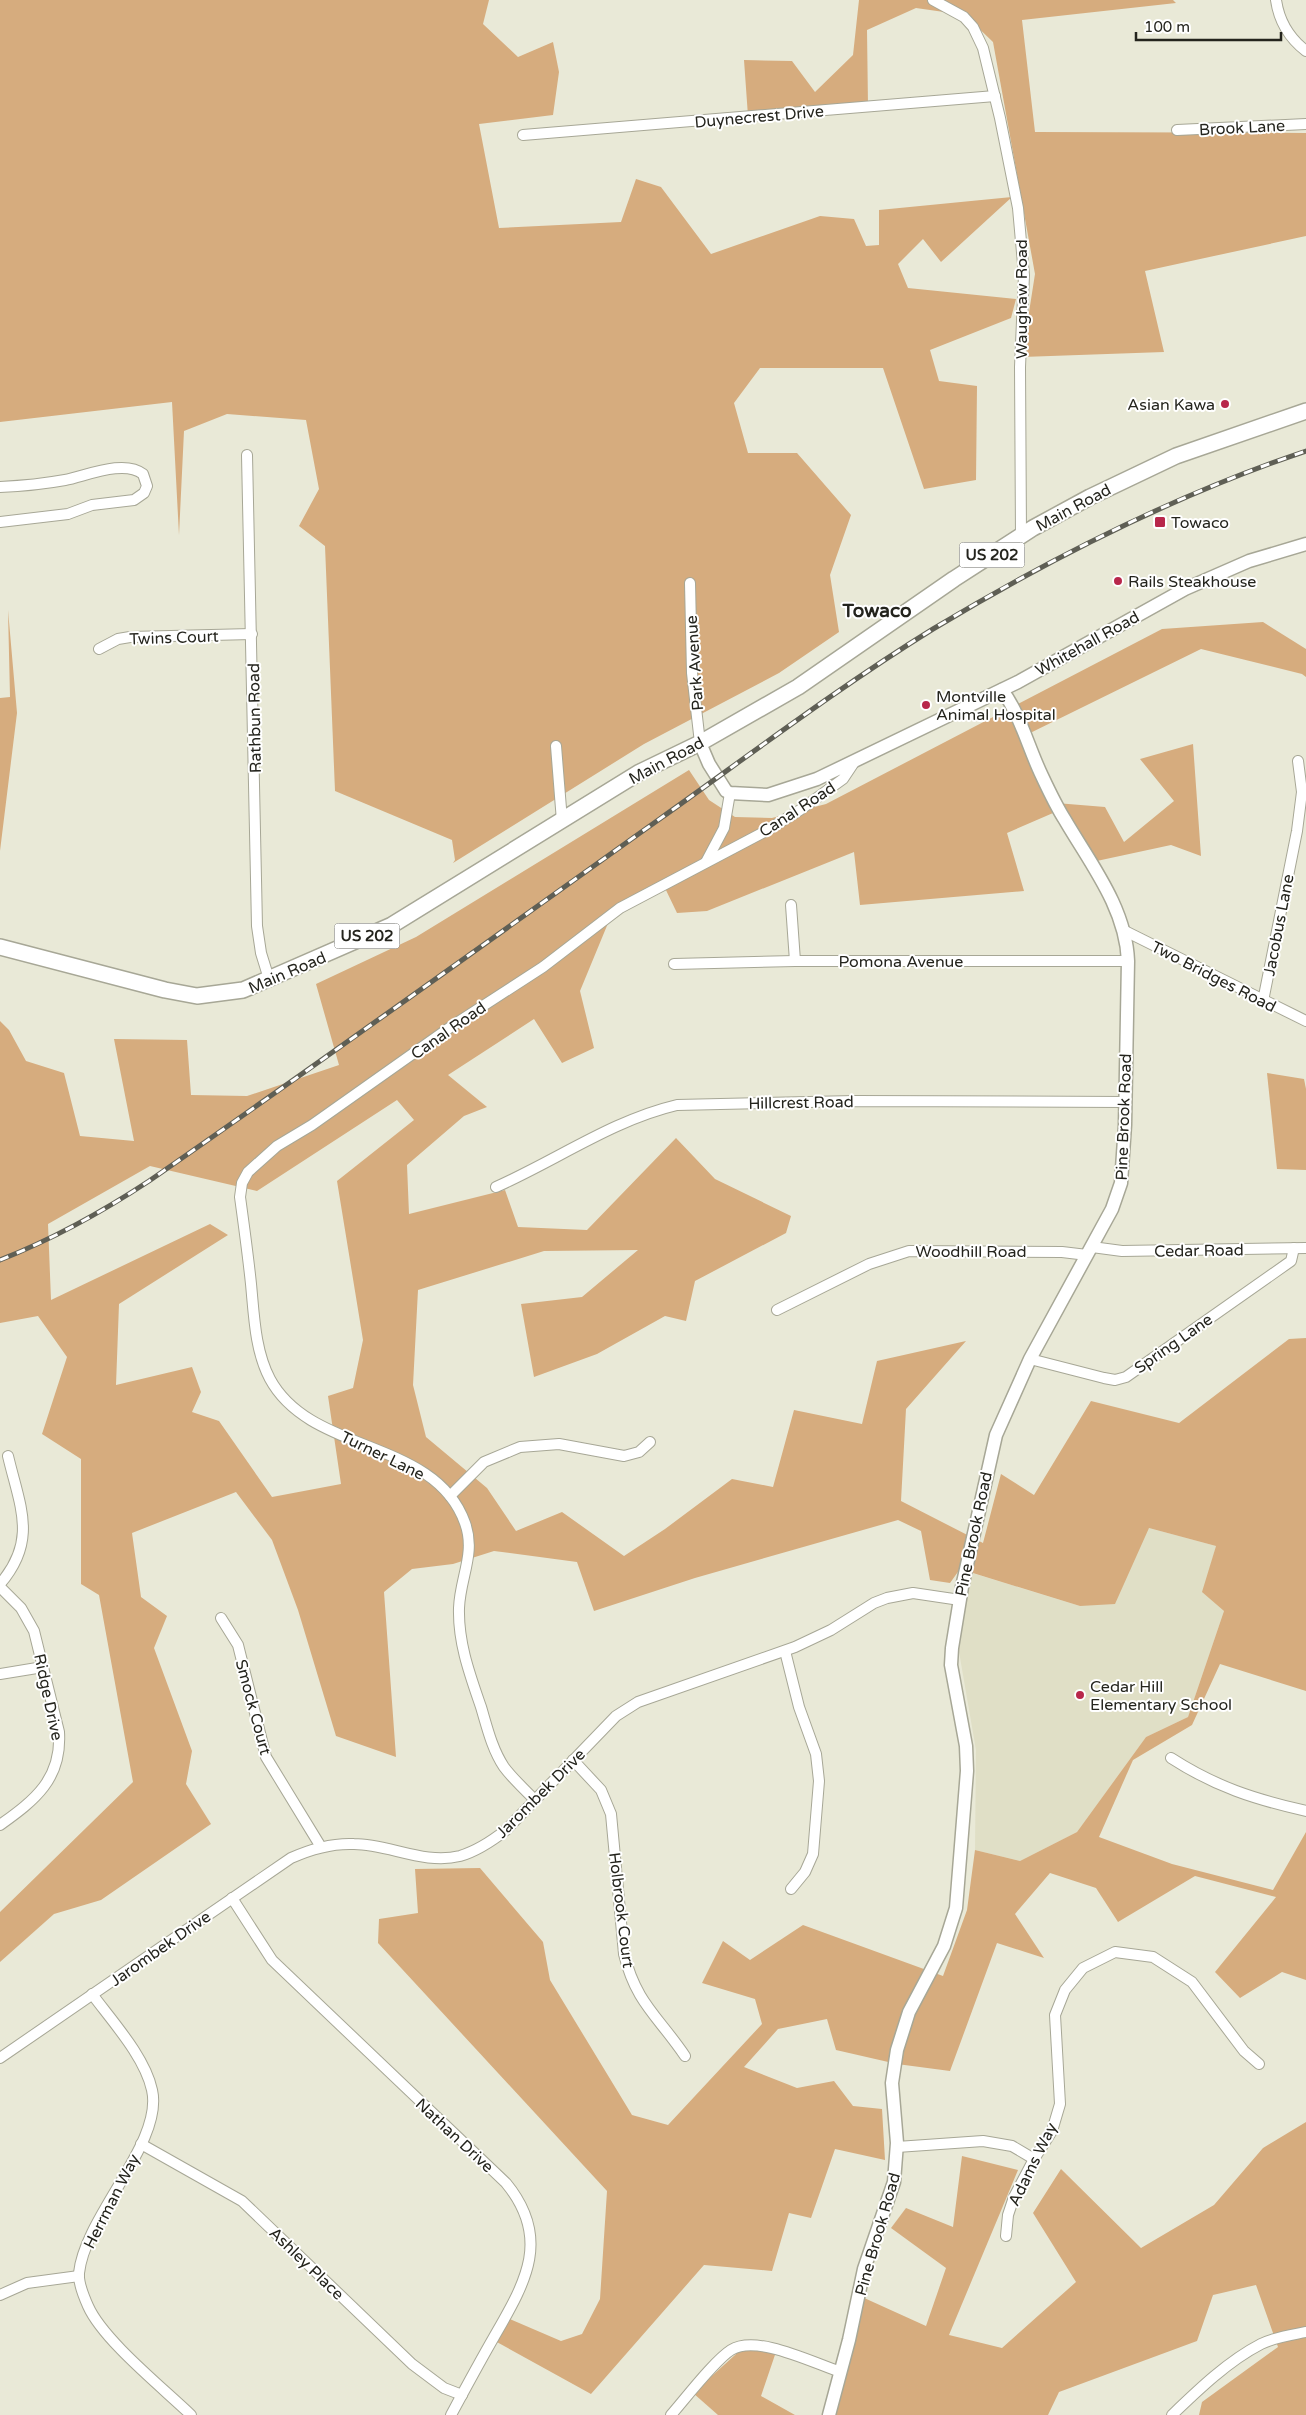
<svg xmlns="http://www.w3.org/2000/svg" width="1306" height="2415" font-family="'Varela Round',sans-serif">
<rect width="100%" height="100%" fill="#e9e9d7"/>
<!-- built -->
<path fill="#e0dfc6" d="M1149 1528 1216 1546 1203 1592 1224 1611 1188 1717 1146 1737 1077 1832 1020 1861 975 1850 976 1750 958 1646 972 1573 1080 1606Z"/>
<!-- green -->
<g fill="#d6ac7e" fill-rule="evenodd">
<path d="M0 0H489L483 24 518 57 553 42 559 72 553 115 479 124 499 228 621 222 636 179 661 187 711 254 820 216 854 219 866 246 879 245V210L1012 197 941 262 923 239 898 264 908 288 1016 299 1011 318 930 350 939 381 977 386 976 480 924 489 883 368H760L734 403 748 453H797L851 515 830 575 839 632 779 673 644 744 453 863 455 860 452 840 335 791 325 546 299 526 319 489 306 420 227 414 184 431 179 535 172 402 0 422Z"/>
<path d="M859 0H931L942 6 945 0H1173L1176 3 1022 20 1035 132 1306 133V236L1145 271 1164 352 1022 357 1035 274 993 42 965 15 916 8 867 30 868 106 748 116 744 60 792 61 815 92 853 55Z"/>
<path d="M8 610 17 713 0 851V698L10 697Z"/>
<path d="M1263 622 1306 649V677L1302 674 1201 649 1022 737 1056 803 1105 807 1124 842 1174 801 1140 759 1193 744 1201 856 1171 845 1092 862 1060 810 1007 833 1024 891 860 905 854 852 707 911 677 913 664 886 611 916 580 991 594 1048 562 1063 534 1019 448 1075 487 1107 464 1116 407 1165 409 1214 505 1190 518 1227 587 1230 676 1138 715 1179 791 1216 786 1233 695 1281 686 1321 665 1316 597 1354 534 1377 521 1304 582 1297 638 1250 544 1251 418 1290 413 1385 426 1437 487 1488 516 1531 562 1512 624 1556 665 1529 732 1479 773 1487 794 1410 862 1424 877 1361 966 1341 906 1409 901 1501 983 1543 1001 1474 1034 1495 1091 1401 1179 1423 1289 1339 1306 1338V1691L1220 1664 1192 1725 1133 1760 1099 1837 1172 1864 1273 1890 1306 1832V1980L1282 1972 1240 1998 1215 1972 1276 1897 1195 1876 1118 1922 1096 1888 1050 1873 1015 1914 1044 1958 997 1943 950 2071 897 2064 836 2050 827 2019 778 2029 744 2067 797 2088 834 2081 853 2106 882 2109 885 2160 835 2149 811 2218 789 2213 772 2271 704 2265 591 2394 495 2341 505 2317 561 2341 582 2334 600 2299 607 2191 378 1943 379 1919 418 1913 415 1869 480 1868 543 1942 550 1980 632 2115 668 2125 762 2024 755 1999 702 1983 723 1941 750 1960 803 1925 943 1976 967 1910 975 1850 1020 1861 1077 1832 1146 1737 1188 1717 1224 1611 1202 1592 1216 1546 1149 1528 1115 1604 1080 1606 960 1569 950 1583 930 1580 921 1531 898 1520 695 1578 594 1611 577 1562 494 1551 453 1564 412 1569 384 1592 396 1757 336 1736 298 1610 272 1540 236 1492 132 1533 141 1597 167 1616 154 1648 192 1751 186 1784 211 1824 101 1900 54 1914 0 1962V1912L133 1782 99 1595 81 1584V1459L42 1434 67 1357 38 1316 0 1323V1021L9 1030 26 1061 64 1073 80 1136 134 1141 114 1039 187 1040 191 1095 247 1096 339 1065 316 984 416 937 689 770 709 800 735 817 772 818 826 804 1162 629ZM397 1100 414 1120 337 1181 363 1340 353 1388 328 1396 341 1484 272 1497 219 1421 192 1412 201 1392 192 1367 116 1385 119 1304 228 1235 210 1224 51 1300 48 1224 150 1166 257 1191Z"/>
<path d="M1267 1073 1304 1079 1306 1089V1170L1277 1169Z"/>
<path d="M1306 2122V2415H1199L1202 2402 1278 2347 1256 2285 1213 2295 1197 2341 1059 2392 1048 2415H832L862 2297 926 2326 946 2268 891 2228 906 2208 953 2227 962 2156 1018 2170 949 2335 1002 2348 1076 2282 1033 2213 1061 2169 1141 2248 1214 2205 1263 2148Z"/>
<path d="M745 2346 777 2349 761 2396 795 2415H718L693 2393Z"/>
</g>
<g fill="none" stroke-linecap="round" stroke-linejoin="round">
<!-- minor casing -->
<g stroke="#a7a796" stroke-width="12">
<g id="minor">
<path d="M933 0 964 17 973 27 983 48 1000 118 1018 208 1024 275 1020 367 1021 536"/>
<path d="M1276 0C1279 21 1289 38 1306 51"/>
<path d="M1177 130 1306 124"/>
<path d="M523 135 995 96"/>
<path d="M247 455 257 926 261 953 269 979"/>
<path d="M0 487C22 486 43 484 65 480 86 476 124 459 143 474L147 486 144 493 134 500 92 505 68 514 0 522"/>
<path d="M690 583 692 673 700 743"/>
<path d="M99 649 118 639 130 637 252 634"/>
<path d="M556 746 562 821"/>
<path d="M706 862 724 828 730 793"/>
<path d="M791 905 795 961"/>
<path d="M1123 930 1306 1021"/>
<path d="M674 964 795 961H1128"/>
<path d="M1263 1001 1297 831 1302 792 1298 761"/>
<path d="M496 1187C557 1160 613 1120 677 1105L855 1101 1125 1102"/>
<path d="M1092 1247 1122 1251 1306 1248"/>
<path d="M777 1310 869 1264 909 1251 1062 1252 1087 1255"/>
<path d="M1030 1359 1104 1378 1115 1380 1126 1377 1291 1261 1294 1248"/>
<path d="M450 1496 484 1462 520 1447 559 1444 624 1456 639 1452 650 1442"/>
<path d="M0 1584C38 1540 20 1507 8 1456"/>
<path d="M0 1587 21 1608 34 1631 59 1732C62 1779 35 1800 0 1825"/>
<path d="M221 1618 238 1645 266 1757 321 1847"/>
<path d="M785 1651 799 1707 816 1754 819 1781 813 1854 805 1872 791 1889"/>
<path d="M0 1674 43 1667"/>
<path d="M1171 1758C1216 1787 1254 1799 1306 1811"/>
<path d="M573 1760 601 1790 611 1814 624 1954C636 2003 658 2016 685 2056"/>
<path d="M535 1800C524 1789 513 1779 504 1767 492 1749 487 1727 481 1707 470 1675 458 1643 459 1608 460 1578 476 1553 465 1523 435 1438 311 1455 270 1379 255 1351 254 1315 251 1284 248 1255 244 1226 240 1197L242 1183 248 1172 277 1146 312 1125 452 1026 543 967 620 908 766 831 800 810 843 779 855 761"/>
<path d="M232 1898 272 1960 506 2183C552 2239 525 2283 494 2337 479 2363 465 2389 451 2415"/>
<path d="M92 1994C112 2021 145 2057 152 2090 164 2142 85 2216 79 2273 78 2283 84 2297 88 2306 103 2340 163 2388 191 2415"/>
<path d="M0 2058 291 1858C311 1849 332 1843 354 1844 389 1844 424 1865 460 1856 477 1851 492 1841 506 1830L616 1716 638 1702 795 1647 831 1630 874 1603 887 1598 913 1593 960 1600"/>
<path d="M141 2144 242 2201 412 2364 444 2388 462 2395"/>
<path d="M897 2147 983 2141 1012 2146 1034 2159"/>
<path d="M1006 2236 1008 2215 1014 2197 1034 2159 1052 2131 1060 2104 1055 2015 1065 1990 1083 1968 1115 1952 1153 1957 1192 1982 1244 2051 1259 2064"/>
<path d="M0 2295 27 2283 79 2276"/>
<path d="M671 2415C685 2399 715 2360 731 2350 757 2334 813 2363 841 2372"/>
<path d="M1172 2415C1198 2390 1228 2361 1261 2344 1275 2337 1291 2335 1306 2332"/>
</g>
</g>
<!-- tertiary casing -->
<g stroke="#a7a796" stroke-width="15">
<g id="tertiary">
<path d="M700 743 709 764 726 791 730 793 768 795 817 779 1018 682 1185 589 1249 561 1306 544"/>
<path d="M829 2415 849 2340 864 2269 894 2182 897 2143 892 2083 897 2050 909 2012 944 1946 956 1908 967 1771 966 1746 951 1665 952 1648 962 1587 996 1435 1030 1359 1112 1209 1121 1183 1125 1125 1128 961C1126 908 1090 863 1065 820 1056 806 1049 791 1042 776 1028 747 1021 716 1002 690"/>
</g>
</g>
<!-- primary casing -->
<g stroke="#a7a796" stroke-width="18">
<path id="primary" d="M0 947 165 990 197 996 243 990 392 925 640 772 700 743 798 687 954 579 1033 528 1090 497 1176 456 1306 411"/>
</g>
<!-- minor -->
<use href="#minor" stroke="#fff" stroke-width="10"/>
<!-- tertiary -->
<use href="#tertiary" stroke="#fff" stroke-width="12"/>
<!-- primary -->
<use href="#primary" stroke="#fff" stroke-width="15"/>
<!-- rail casing -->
<g stroke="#5f5f55" stroke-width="5">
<path id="rail" d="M0 1260C53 1239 102 1212 149 1181 321 1062 491 939 661 818 751 754 839 687 933 629 1051 558 1175 495 1306 451"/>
</g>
<!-- rail -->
<use href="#rail" stroke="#fff" stroke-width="3" stroke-dasharray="9" stroke-linecap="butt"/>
</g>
<!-- markers -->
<g fill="#b8274b" stroke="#fff" stroke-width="2">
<circle cx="1225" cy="404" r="5"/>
<rect x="1154" y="516" width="12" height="12" rx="2.5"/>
<circle cx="1118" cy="581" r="5"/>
<circle cx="926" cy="705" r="5"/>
<circle cx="1080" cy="1695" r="5"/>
</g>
<g text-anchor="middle" stroke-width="4" stroke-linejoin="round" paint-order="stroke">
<!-- shield labels -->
<g fill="#fff" stroke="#666661" stroke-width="1">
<rect x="959.5" y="542.5" width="65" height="25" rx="4"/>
<rect x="334.5" y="923.5" width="65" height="25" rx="4"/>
</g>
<g font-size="15" font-weight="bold" fill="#24241d">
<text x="992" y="560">US 202</text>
<text x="367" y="941">US 202</text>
</g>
<!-- street labels -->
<g font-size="16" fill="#24241d" stroke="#fff">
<text transform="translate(759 116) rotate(-5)" y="6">Duynecrest Drive</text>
<text transform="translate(1242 127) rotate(-3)" y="6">Brook Lane</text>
<text transform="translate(1021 299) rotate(-90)" y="6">Waughaw Road</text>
<text transform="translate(1073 507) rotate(-28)" y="6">Main Road</text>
<text transform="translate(174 637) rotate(-2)" y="6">Twins Court</text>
<text transform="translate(1087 643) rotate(-29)" y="6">Whitehall Road</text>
<text transform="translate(694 663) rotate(-94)" y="6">Park Avenue</text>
<text transform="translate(254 718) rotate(-91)" y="6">Rathbun Road</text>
<text transform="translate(666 760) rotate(-28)" y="6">Main Road</text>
<text transform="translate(797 809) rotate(-33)" y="6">Canal Road</text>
<text transform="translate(1278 925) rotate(-79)" y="6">Jacobus Lane</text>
<text x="901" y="967">Pomona Avenue</text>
<text transform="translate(287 972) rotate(-23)" y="6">Main Road</text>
<text transform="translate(1214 976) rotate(27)" y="6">Two Bridges Road</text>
<text transform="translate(448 1030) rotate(-35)" y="6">Canal Road</text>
<text transform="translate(801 1102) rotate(-1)" y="6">Hillcrest Road</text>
<text transform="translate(1123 1117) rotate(-88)" y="6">Pine Brook Road</text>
<text transform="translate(1199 1250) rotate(-1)" y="6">Cedar Road</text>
<text x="971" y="1257">Woodhill Road</text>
<text transform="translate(1173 1343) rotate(-35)" y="6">Spring Lane</text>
<text transform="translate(383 1455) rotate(26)" y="6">Turner Lane</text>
<text transform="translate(973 1534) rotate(-78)" y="6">Pine Brook Road</text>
<text transform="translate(49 1697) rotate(78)" y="6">Ridge Drive</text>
<text transform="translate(254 1707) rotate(75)" y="6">Smock Court</text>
<text transform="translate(540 1793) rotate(-45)" y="6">Jarombek Drive</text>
<text transform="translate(622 1910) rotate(83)" y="6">Holbrook Court</text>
<text transform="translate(160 1948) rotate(-35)" y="6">Jarombek Drive</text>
<text transform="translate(455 2135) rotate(43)" y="6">Nathan Drive</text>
<text transform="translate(1032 2164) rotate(-64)" y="6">Adams Way</text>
<text transform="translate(111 2201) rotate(-63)" y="6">Herrman Way</text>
<text transform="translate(877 2234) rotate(-74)" y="6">Pine Brook Road</text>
<text transform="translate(307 2263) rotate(44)" y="6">Ashley Place</text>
</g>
<!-- poi labels -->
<g font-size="16" fill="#24241d" stroke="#fff" text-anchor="start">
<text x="1215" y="410" text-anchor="end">Asian Kawa</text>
<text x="1171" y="528">Towaco</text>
<text x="1128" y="587">Rails Steakhouse</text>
<text x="936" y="702">Montville<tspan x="936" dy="18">Animal Hospital</tspan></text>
<text x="1090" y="1692">Cedar Hill<tspan x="1090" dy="18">Elementary School</tspan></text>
</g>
<!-- quarter labels -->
<g font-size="19" font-weight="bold" fill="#24241d" stroke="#fff">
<text x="877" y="617">Towaco</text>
</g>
</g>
<!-- scale -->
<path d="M1136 32v8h145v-8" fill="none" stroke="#24241d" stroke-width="2.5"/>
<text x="1144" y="32" font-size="15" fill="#24241d" stroke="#ffffff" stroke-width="4" paint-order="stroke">100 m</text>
</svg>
